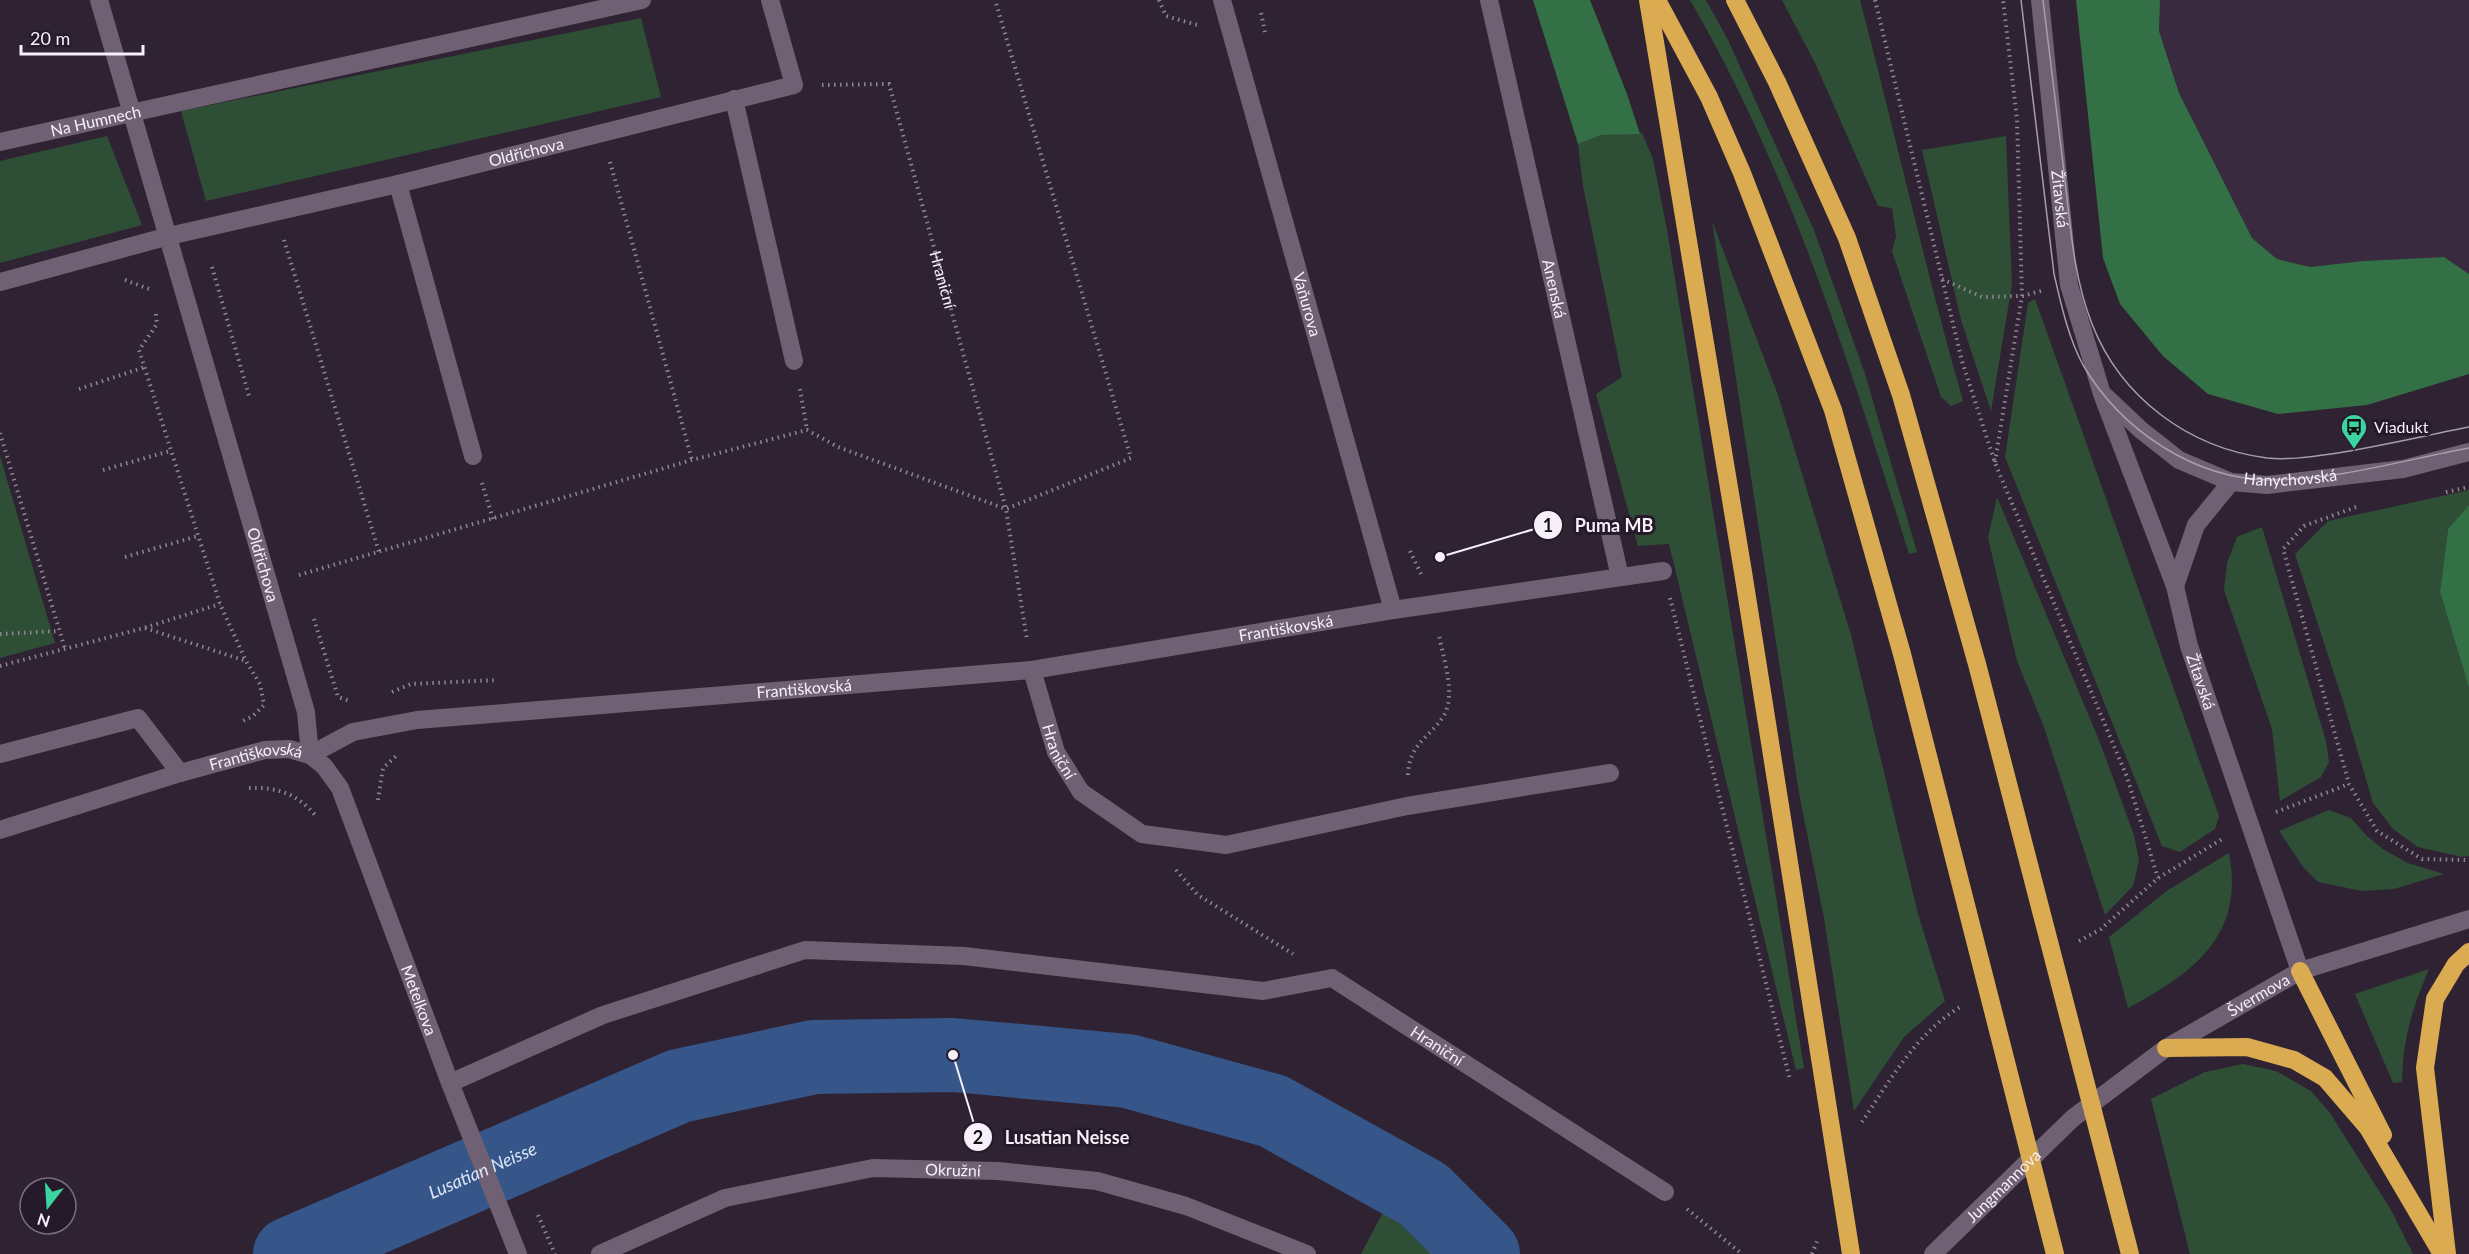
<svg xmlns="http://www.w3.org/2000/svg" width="2469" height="1254" font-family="Lato,sans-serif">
<rect width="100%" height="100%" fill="#2f2333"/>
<!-- built -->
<path fill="#3a2a3f" d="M2160 0H2469V274L2444 257 2363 261 2310 267 2277 259 2252 238 2179 93 2159 31Z"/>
<!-- green -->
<g fill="#2e4e36">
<path d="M1690 0H1706L1728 40 1814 230 1865 374 1917 552 1909 554C1850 365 1790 172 1690 0Z"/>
<path d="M1782 0H1860C1895 133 1925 268 1963 401L1951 406 1941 397 1892 251 1896 236 1892 208 1878 206 1816 65Z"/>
<path d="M641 18 661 97 206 201 181 111Z"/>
<path d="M1642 133 1653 159 1667 230 1804 1068 1796 1070 1669 544 1638 546 1596 394 1622 377 1583 186 1578 144 1601 135Z"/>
<path d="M107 136 142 225 0 263V161Z"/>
<path d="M2006 136 2012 284 1991 411 1961 320 1922 150Z"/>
<path d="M1712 221 1778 395 1851 635 1918 914 1945 1001 1904 1037 1854 1111 1824 918 1799 793Z"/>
<path d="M2035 299 2219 816 2215 829 2180 852 2162 846 2005 457 2028 303Z"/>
<path d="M0 456 55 643 0 658Z"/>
<path d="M2469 490V505L2448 529 2440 592 2469 688V856L2462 857 2418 847 2393 829 2373 803 2342 698 2295 554 2328 521Z"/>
<path d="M1997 497 2099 740 2134 835 2139 860 2133 886 2105 915 2044 727 2017 661 1988 538Z"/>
<path d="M2262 527 2326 741 2329 762 2321 777 2280 801 2272 729 2224 590 2227 563 2237 537Z"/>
<path d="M2329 810 2351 818 2367 836 2384 850 2408 863 2444 874 2394 889 2362 891 2318 882 2303 867 2279 831Z"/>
<path d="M2229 853C2245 936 2193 973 2128 1008L2109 937 2168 890Z"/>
<path d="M2429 969C2412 1010 2403 1037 2402 1082L2393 1083 2355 994Z"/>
<path d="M2243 1064 2276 1071 2311 1091 2330 1113 2391 1210 2413 1254H2190L2151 1099 2205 1072Z"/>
<path d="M1390 1199V1200L1456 1254H1361Z"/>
</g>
<!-- forest -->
<g fill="#337045">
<path d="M1533 0H1590L1627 94 1640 134 1601 135 1578 144Z"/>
<path d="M2076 0H2160L2159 31 2179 93 2252 238 2277 259 2310 267 2363 261 2444 257 2469 274V374L2367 405 2278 414 2208 394 2163 356 2120 304 2103 258Z"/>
<path d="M2469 505V688L2440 592 2448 529Z"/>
</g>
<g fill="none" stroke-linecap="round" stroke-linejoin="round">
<!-- river -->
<path stroke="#365689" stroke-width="74" id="s1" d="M290 1254 679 1086 814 1057 953 1055 1128 1071 1273 1111 1423 1194 1483 1254"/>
<!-- path -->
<g stroke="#908693" stroke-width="4" stroke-dasharray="1.5 4.5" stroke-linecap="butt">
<path d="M1159 0 1166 16 1197 25"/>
<path d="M1875 0 1962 361 1995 463 2127 777 2158 878"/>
<path d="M1261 13 1265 32"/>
<path id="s2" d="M822 85 889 84 1006 509 1027 640"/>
<path d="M610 162 692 460"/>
<path d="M284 240 379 552"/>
<path d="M212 267 249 396"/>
<path d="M1942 279 1982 297 2022 296 2041 291"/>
<path d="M125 280 152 290"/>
<path d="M156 314 157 324 139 350 220 604 246 661 260 684 264 705 253 716 241 722"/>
<path d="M79 389 145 367"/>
<path d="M800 389 807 430"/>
<path d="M0 433 65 649"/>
<path d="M1995 462 2022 296 2017 119 2003 0"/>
<path d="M103 470 170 451"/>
<path d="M482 483 493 519"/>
<path d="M2446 492 2469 487"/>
<path d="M2356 507 2304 526 2283 549 2349 784 2377 831 2422 859 2469 860"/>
<path d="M1410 551 1422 576"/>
<path d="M125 557 198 536"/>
<path d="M299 575 692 460 807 430 838 447 1006 509 1131 458 995 0"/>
<path d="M1670 598 1790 1080"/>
<path d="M314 619 338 697 350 701"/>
<path d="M145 628 246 661"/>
<path d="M0 634 59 631"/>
<path d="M0 666 144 628 220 604"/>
<path d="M392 692 411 684 497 680"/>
<path d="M1408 775C1409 744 1428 739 1443 717 1457 695 1443 658 1439 635"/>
<path d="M249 788C279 787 297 794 316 816"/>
<path d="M378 800 383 768 396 756"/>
<path d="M2276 812 2349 784"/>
<path d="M1176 870 1198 895 1293 954"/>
<path d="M2079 941 2101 929 2158 878 2224 838"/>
<path d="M1862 1122C1890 1080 1918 1031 1962 1006"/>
<path d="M1687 1209 1742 1254"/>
<path d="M538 1215 555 1254"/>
<path d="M1812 1254 1818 1239"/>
</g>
<!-- minor -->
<g stroke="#6f6173" stroke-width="18">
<path id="s3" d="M99 0 306 712 310 755 324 766 340 788 450 1083 518 1254"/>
<path id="s4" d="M1222 0 1393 610"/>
<path id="s5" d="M1489 0 1620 577"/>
<path id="s6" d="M2040 0 2069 285 2102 394 2175 586 2189 646 2300 971"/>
<path d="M734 99 794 361"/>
<path id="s7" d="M0 142 642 0"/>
<path d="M398 184 473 456"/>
<path id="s8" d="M0 282 169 236 398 184 794 85 770 0"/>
<path d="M2106 397 2141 430 2179 460 2231 482 2267 485 2403 469 2469 452"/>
<path d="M2175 586 2196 525 2231 482"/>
<path id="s9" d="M1032 670 1056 752 1081 792 1142 834 1226 845 1407 806 1610 773"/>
<path d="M0 754 138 718 180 773"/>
<path id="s10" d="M0 830 180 773 265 750 289 749 310 755 353 732 417 720 1032 670 1393 610 1663 571"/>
<path id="s11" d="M450 1083 603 1015 805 950 964 956 1263 991 1332 978 1665 1192"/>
<path id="s12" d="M600 1254 725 1198 873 1168 998 1171 1097 1181 1186 1206 1307 1254"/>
<path id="s13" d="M1933 1254 2073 1118 2166 1048 2300 971 2469 919"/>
</g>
<!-- highway -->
<g stroke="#dbab52" stroke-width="18">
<path d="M1648 0 1743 572 1851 1254"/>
<path d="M1657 0 1709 97 1742 173 1833 410 1902 654 2055 1254"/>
<path d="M1735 0 1777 82 1847 238 1901 395 1977 664 2130 1254"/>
<path d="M2300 971 2383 1135"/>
<path d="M2166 1048 2247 1047 2294 1060 2325 1078 2368 1128 2442 1254"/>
<path d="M2447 1254 2425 1068 2435 999 2456 964 2469 952"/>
</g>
<!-- tram -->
<g stroke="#a79eaa" stroke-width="1.5">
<path id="s14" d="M2021 0 2054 274C2061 304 2068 337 2083 365 2121 430 2194 479 2270 480 2337 480 2404 460 2469 448"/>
<path d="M2043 0C2050 57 2057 114 2064 172 2070 222 2073 276 2092 324 2121 398 2189 448 2267 458 2288 460 2310 457 2331 454 2377 447 2423 436 2469 427"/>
</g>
</g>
<!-- icons -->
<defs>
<g id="bus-pin" transform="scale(1.35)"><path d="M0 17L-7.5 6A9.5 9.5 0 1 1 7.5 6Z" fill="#3dd4a3" stroke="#251a29"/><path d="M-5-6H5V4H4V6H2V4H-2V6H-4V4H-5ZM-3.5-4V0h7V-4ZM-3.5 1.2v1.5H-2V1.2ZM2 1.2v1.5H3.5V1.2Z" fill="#111"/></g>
</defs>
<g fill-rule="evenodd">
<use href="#bus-pin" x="2354" y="427"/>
</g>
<g text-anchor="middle" stroke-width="6" stroke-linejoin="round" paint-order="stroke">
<!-- street labels -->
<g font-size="16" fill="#f7eff9" stroke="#251a29">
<text dy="6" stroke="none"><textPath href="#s7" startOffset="98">Na Humnech</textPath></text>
<text dy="6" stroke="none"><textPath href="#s8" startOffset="542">Oldřichova</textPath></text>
<text dy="6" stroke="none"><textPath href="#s6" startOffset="200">Žitavská</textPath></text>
<text dy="6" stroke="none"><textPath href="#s2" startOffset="270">Hraniční</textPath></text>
<text dy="6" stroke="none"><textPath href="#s5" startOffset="296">Anenská</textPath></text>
<text dy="6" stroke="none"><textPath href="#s4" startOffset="316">Vaňurova</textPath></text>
<text dy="6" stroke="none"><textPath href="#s14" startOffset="621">Hanychovská</textPath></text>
<text dy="6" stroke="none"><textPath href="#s3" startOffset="588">Oldřichova</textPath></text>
<text dy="6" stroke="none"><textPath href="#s10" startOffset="1311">Františkovská</textPath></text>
<text dy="6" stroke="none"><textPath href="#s6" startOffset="705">Žitavská</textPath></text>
<text dy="6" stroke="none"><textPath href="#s10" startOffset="825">Františkovská</textPath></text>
<text dy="6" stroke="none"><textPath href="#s9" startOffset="86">Hraniční</textPath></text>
<text dy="6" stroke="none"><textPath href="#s10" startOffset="267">Františkovská</textPath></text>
<text dy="6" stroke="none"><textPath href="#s13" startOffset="418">Švermova</textPath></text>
<text dy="6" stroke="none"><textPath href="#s3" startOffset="1056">Metelkova</textPath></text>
<text dy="6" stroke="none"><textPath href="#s11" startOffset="1035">Hraniční</textPath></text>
<text dy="6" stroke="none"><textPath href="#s12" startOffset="368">Okružní</textPath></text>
<text dy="6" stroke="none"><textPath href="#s13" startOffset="98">Jungmannova</textPath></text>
</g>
<!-- poi labels -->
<g font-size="16" fill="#f7eff9" stroke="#251a29" text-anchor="start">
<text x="2374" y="433">Viadukt</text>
</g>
<!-- water labels -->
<g font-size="18" font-style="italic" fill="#dbe5f5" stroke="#251a29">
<text dy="6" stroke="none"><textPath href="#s1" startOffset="210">Lusatian Neisse</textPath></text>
</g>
</g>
<!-- callouts -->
<path fill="none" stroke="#f7eff9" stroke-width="2" d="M1440 557L1548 525M953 1055L978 1137"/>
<g fill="#f7eff9" stroke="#251a29" stroke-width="2">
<circle cx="1440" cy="557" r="6"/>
<circle cx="953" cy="1055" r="6"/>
<circle cx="1548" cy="525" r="15"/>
<circle cx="978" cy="1137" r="15"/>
</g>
<g font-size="18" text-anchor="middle" font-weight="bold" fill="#111">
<text x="1548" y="532">1</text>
<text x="978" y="1144">2</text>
</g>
<g font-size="18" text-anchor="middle" font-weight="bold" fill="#f7eff9" stroke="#251a29" stroke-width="6" stroke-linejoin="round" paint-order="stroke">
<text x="1614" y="532">Puma MB</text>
<text x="1067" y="1144">Lusatian Neisse</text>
</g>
<!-- north arrow -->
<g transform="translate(48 1206) rotate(197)"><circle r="28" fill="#251a29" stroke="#796f7c" stroke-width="1.5"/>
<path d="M0-4.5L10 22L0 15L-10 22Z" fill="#3dd4a3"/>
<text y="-9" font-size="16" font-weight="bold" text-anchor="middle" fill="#f7eff9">N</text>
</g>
<!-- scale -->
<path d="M21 45v9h122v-9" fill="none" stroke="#f7eff9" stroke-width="3"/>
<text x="30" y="45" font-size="18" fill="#f7eff9" stroke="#251a29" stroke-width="4.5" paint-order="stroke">20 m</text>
</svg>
